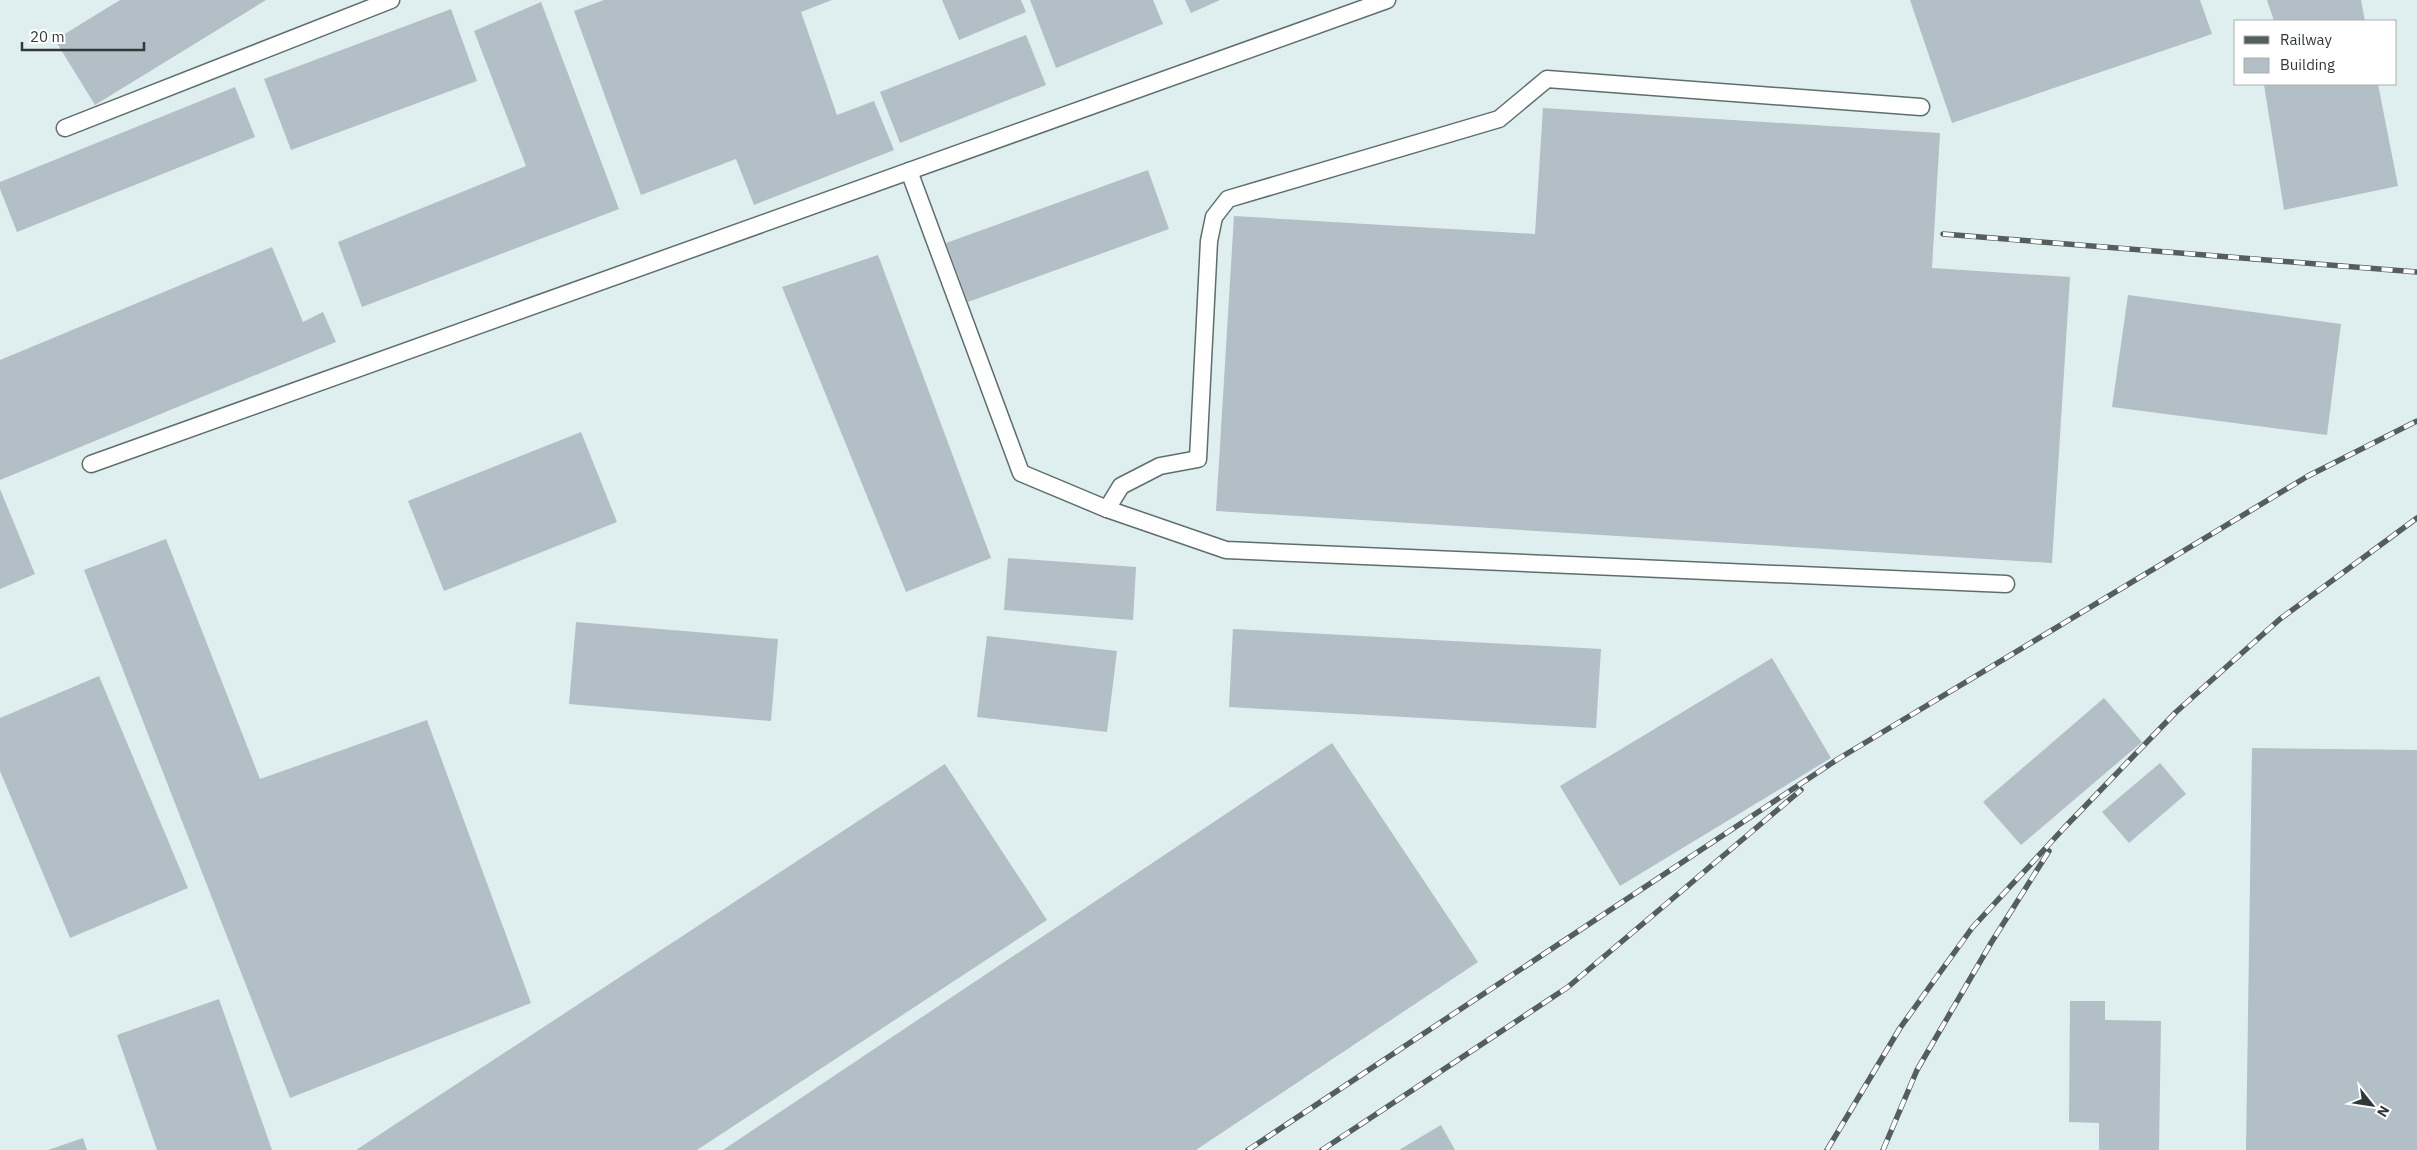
<svg xmlns="http://www.w3.org/2000/svg" width="2417" height="1150" font-family="'IBM Plex Sans',sans-serif">
<rect width="100%" height="100%" fill="#dfeff0"/>
<!-- building -->
<g fill="#b2bfc6">
<path d="M120 0H266L95 105 55 40Z"/>
<path d="M604 0H832L801 12 837 115 874 101 894 150 754 205 736 159 641 195 574 11Z"/>
<path d="M942 0H1021L1026 12 959 40Z"/>
<path d="M1030 0H1153L1163 24 1056 68Z"/>
<path d="M1185 0H1220L1191 13Z"/>
<path d="M1910 0H2200L2212 34 1952 123Z"/>
<path d="M2267 0H2361L2365 21H2274Z"/>
<path d="M541 2 619 209 362 307 338 242 526 166 474 31Z"/>
<path d="M451 9 477 81 291 150 264 79Z"/>
<path d="M1026 35 1046 85 900 143 880 92Z"/>
<path d="M2270 84H2378L2398 186 2284 210 2264 85Z"/>
<path d="M235 87 255 137 17 232 0 189V182Z"/>
<path d="M1543 108 1940 133 1932 268 2070 277 2052 563 1216 511 1234 216 1535 234Z"/>
<path d="M1148 170 1169 229 968 302 946 243Z"/>
<path d="M272 247 303 322 323 312 336 342 0 480V360Z"/>
<path d="M878 255 991 558 906 592 782 287Z"/>
<path d="M2128 295 2341 324 2327 435 2112 407Z"/>
<path d="M581 432 617 522 444 591 408 501Z"/>
<path d="M0 489 35 574 0 589Z"/>
<path d="M166 539 260 779 427 720 531 1003 290 1098 84 570Z"/>
<path d="M1008 558 1136 567 1133 620 1004 610Z"/>
<path d="M576 622 778 639 771 721 569 704Z"/>
<path d="M1233 629 1601 649 1596 728 1229 707Z"/>
<path d="M987 636 1117 651 1107 732 977 717Z"/>
<path d="M1772 658 1831 758 1620 886 1560 786Z"/>
<path d="M99 676 188 888 70 938 0 771V718Z"/>
<path d="M2104 698 2142 742 2021 845 1983 802Z"/>
<path d="M1332 743 1478 962 1196 1150H723Z"/>
<path d="M2252 748 2417 750V1150H2246Z"/>
<path d="M2160 763 2186 794 2129 843 2102 812Z"/>
<path d="M945 764 1047 920 697 1150H356Z"/>
<path d="M219 999 272 1150H157L117 1035Z"/>
<path d="M2070 1001H2105V1020L2161 1021 2159 1150H2099V1123L2069 1122Z"/>
<path d="M1441 1125 1455 1150H1399Z"/>
<path d="M83 1138 87 1150H48Z"/>
</g>
<g fill="none" stroke-linecap="round" stroke-linejoin="round">
<!-- service casing -->
<g stroke="#5e6d6d" stroke-width="19">
<g id="service">
<path d="M65 128 391 0"/>
<path d="M909 171 1021 473 1107 509 1226 550 2006 584"/>
<path d="M91 464 1387 0"/>
<path d="M1107 509 1121 486 1160 466 1198 459 1209 241 1214 217 1228 199 1499 119 1547 79 1921 107"/>
</g>
</g>
<!-- service -->
<use href="#service" stroke="#fff" stroke-width="16"/>
<!-- rail casing -->
<g stroke="#555e5f" stroke-width="5.5">
<g id="rail">
<path d="M1943 234 2417 272"/>
<path d="M1248 1150 1838 759 2308 476 2417 421"/>
<path d="M1322 1150 1568 987 1801 790"/>
<path d="M1827 1150 1900 1028 1972 928 2064 828 2176 712 2280 619 2417 518"/>
<path d="M1883 1150 1917 1070 1991 943 2049 851"/>
</g>
</g>
<!-- rail -->
<use href="#rail" stroke="#fff" stroke-width="4" stroke-dasharray="11" stroke-linecap="butt"/>
</g>
<!-- legend -->
<rect x="2234" y="20" width="162" height="65" fill="#ffffff" stroke="#adafaf"/>
<rect x="2244" y="36" width="25" height="8" fill="#555e5f" stroke="#adafaf"/>
<text x="2280" y="45" font-size="15" fill="#313838">Railway</text>
<rect x="2244" y="58" width="25" height="15" fill="#b2bfc6" stroke="#adafaf"/>
<text x="2280" y="70" font-size="15" fill="#313838">Building</text>
<!-- north arrow -->
<g transform="translate(2372 1105) rotate(120)" stroke="#ffffff" stroke-width="4" paint-order="stroke">
<path d="M0-4L9 19L0 12L-9 19Z" fill="#313838"/>
<text y="-8" font-size="14" font-weight="bold" text-anchor="middle" fill="#313838">N</text>
</g>
<!-- scale -->
<path d="M22 42v8h122v-8" fill="none" stroke="#313838" stroke-width="2.5"/>
<text x="30" y="42" font-size="15" fill="#313838" stroke="#ffffff" stroke-width="4" paint-order="stroke">20 m</text>
</svg>
